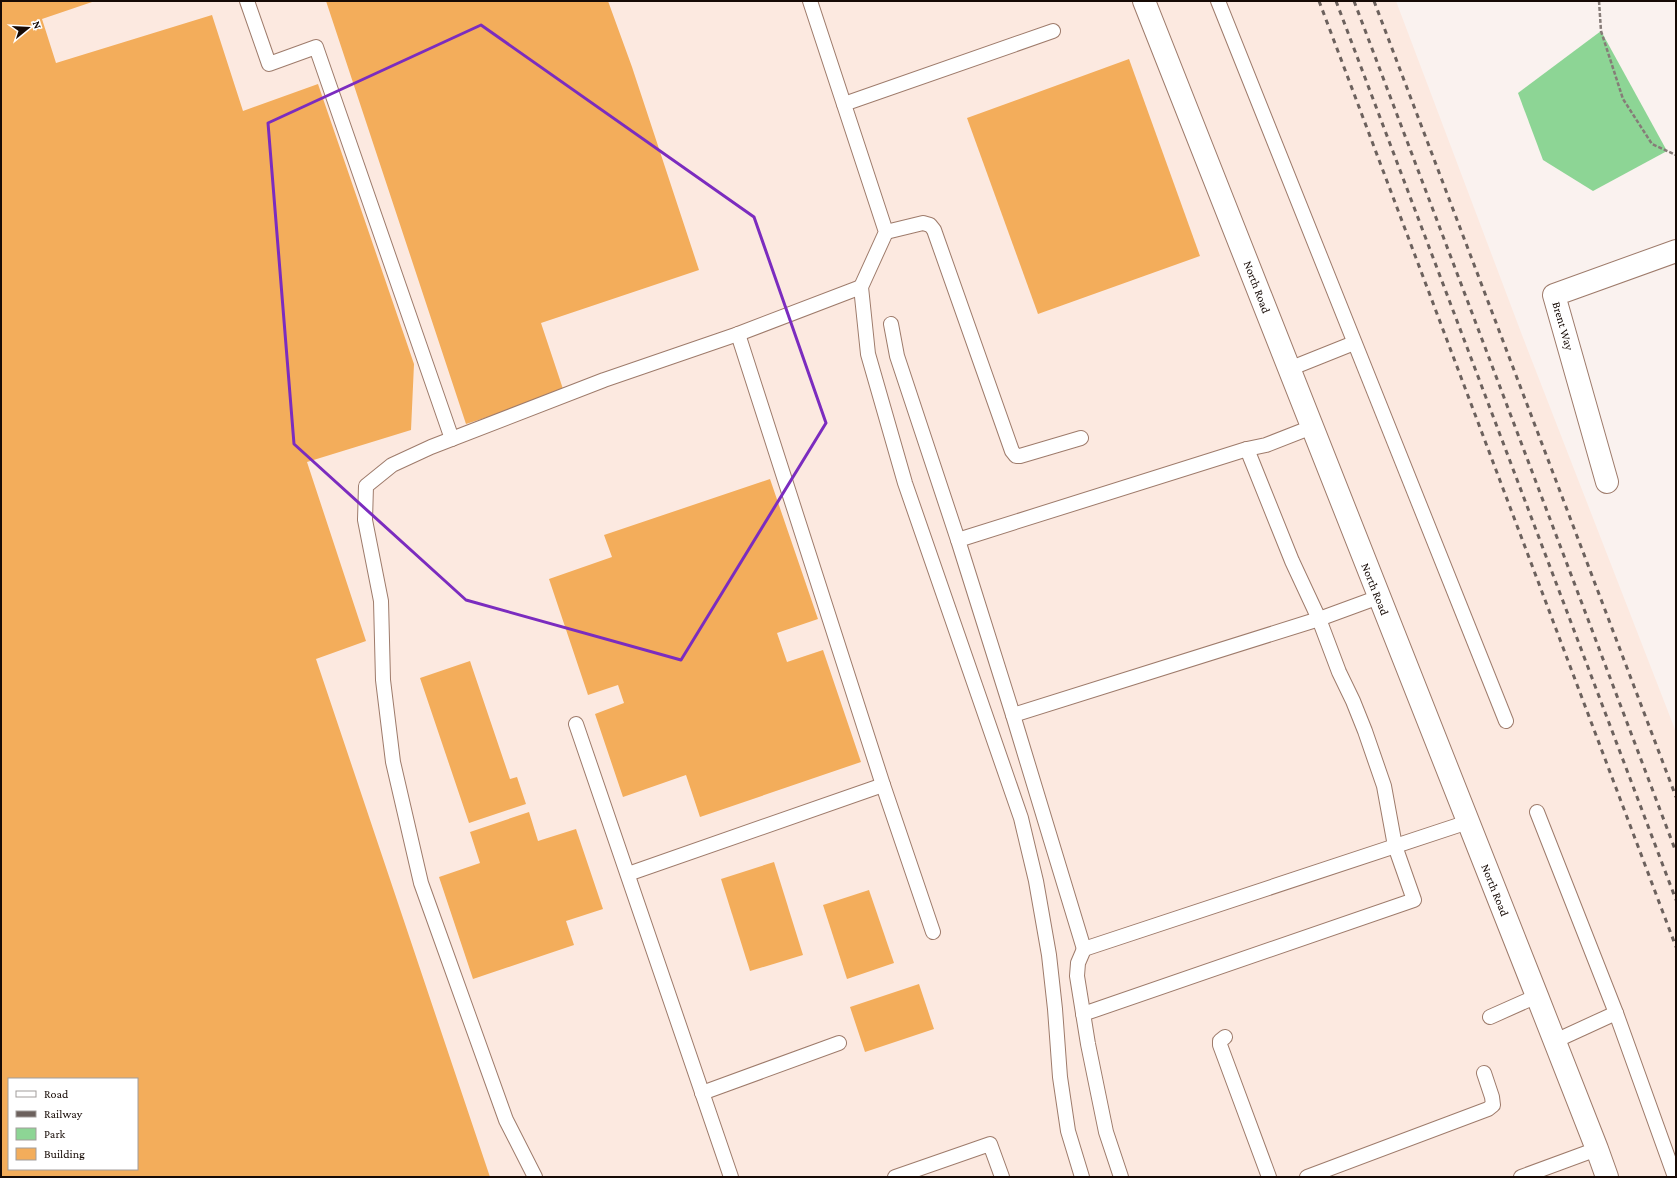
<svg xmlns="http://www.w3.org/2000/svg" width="1677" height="1178" font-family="'Crimson Pro',serif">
<rect width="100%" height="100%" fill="#faf2ef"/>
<!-- built -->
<path fill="#fce9e0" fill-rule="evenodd" d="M1 1H1396L1522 335 1676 732V1177H1ZM9 1079H137V1169H9Z"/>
<!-- green -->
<path fill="#8dd595" d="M1601 31 1667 151 1593 191 1543 160 1518 93Z"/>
<!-- building -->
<g fill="#f3ad5b" fill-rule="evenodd">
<path d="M1 1H95L42 19 56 63 212 15 243 111 318 84 414 364 411 430 307 462 366 641 316 659 490 1177H1ZM9 1079H137V1169H9Z"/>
<path d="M326 1H608L632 67 699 270 541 323 564 392 466 424Z"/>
<path d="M1129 59 1200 256 1038 314 967 118Z"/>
<path d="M770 479 818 619 777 633 787 662 823 650 861 762 700 817 686 775 623 797 595 714 624 703 618 685 588 695 549 579 612 557 604 535Z"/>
<path d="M470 661 510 779 517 777 526 804 469 823 420 678Z"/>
<path d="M529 812 538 841 576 829 603 909 566 921 574 945 473 979 439 877 480 863 470 832Z"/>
<path d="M774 862 803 955 750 971 721 879Z"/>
<path d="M869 890 894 963 847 979 823 905Z"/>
<path d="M919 984 934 1029 865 1052 850 1007Z"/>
</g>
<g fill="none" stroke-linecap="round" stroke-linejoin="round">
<!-- lane casing -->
<g stroke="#9e7b6b" stroke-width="16">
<g id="lane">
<path d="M247 1 269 64 316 47 452 439"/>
<path d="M810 1 886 232 861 287 868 354 905 483 1021 818 1036 881 1049 955 1055 1009 1060 1077 1068 1131 1082 1177"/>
<path d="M1218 1 1506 721"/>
<path d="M844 104 1053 31"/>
<path d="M886 232 923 223 930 225 934 230 1012 451 1016 456H1020L1081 438"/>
<path d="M891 324 897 356 958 540"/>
<path d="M738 334 883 785 933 932"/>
<path d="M1289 369 1354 343"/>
<path d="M1312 427 1266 445 1247 449 958 540 1013 715 1084 949 1468 822"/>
<path d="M1013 715 1319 619 1379 597"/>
<path d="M576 724 731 1177"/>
<path d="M1537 812 1616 1013 1675 1177"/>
<path d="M628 874 883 785"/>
<path d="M1084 949 1078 963 1077 976 1088 1044 1106 1132 1121 1177"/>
<path d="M1083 1014 1414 900 1395 846 1384 786 1365 731 1353 701 1339 672 1319 619 1292 561 1247 449"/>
<path d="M1490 1017 1537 996"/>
<path d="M1225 1037 1220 1041V1045L1269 1177"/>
<path d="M1555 1041 1616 1013"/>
<path d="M702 1093 839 1043"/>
<path d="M535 1177 506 1120 421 883 393 762 383 680 381 601 365 520 366 486 392 465 431 447 604 380 738 334 861 287"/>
<path d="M895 1177 990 1144 1002 1177"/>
<path d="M1307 1177 1488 1109 1493 1105 1492 1097 1484 1073"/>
<path d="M1521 1177 1597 1149"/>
</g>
</g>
<!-- street casing -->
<g stroke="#9e7b6b" stroke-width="24">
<g id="street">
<path d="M1144 1 1537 996 1597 1149 1607 1177"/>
<path d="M1607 482 1554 295 1676 251"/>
</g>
</g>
<!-- path -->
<path stroke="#867c78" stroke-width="2.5" stroke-dasharray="4 2" stroke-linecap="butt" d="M1599 1 1601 31 1623 99 1652 144 1676 155"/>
<!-- lane -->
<use href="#lane" stroke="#fff" stroke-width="14"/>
<!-- street -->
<use href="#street" stroke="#fff" stroke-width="22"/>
<!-- rail -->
<g stroke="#6c615d" stroke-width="3" stroke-dasharray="5 5" stroke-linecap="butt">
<path d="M1319 1 1676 947"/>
<path d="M1336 1 1676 900"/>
<path d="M1354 1 1676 852"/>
<path d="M1374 1 1676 797"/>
</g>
</g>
<!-- marked area -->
<path fill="none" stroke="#7b2cbf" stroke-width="3" stroke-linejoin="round" d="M481 25 754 217 826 423 681 660 466 600 294 444 268 123Z"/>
<g text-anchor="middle" stroke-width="4" stroke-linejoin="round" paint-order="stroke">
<!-- street labels -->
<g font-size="12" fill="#160a05" stroke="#fff">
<text transform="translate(1257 287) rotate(69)" y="4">North Road</text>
<text transform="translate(1563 326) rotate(74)" y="4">Brent Way</text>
<text transform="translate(1375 589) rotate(68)" y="4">North Road</text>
<text transform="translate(1495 890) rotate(68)" y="4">North Road</text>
</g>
</g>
<!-- border -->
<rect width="1677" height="1178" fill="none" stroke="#160a05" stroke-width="4"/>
<!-- legend -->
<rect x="8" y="1078" width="130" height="92" fill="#ffffff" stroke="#a29d9b"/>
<rect x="16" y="1091" width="20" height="6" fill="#ffffff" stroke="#a29d9b"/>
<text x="44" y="1098" font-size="12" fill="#160a05">Road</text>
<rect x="16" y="1111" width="20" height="6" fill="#6c615d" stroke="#a29d9b"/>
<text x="44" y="1118" font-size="12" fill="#160a05">Railway</text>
<rect x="16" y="1128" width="20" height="12" fill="#8dd595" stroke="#a29d9b"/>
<text x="44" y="1138" font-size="12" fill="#160a05">Park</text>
<rect x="16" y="1148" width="20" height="12" fill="#f3ad5b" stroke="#a29d9b"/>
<text x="44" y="1158" font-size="12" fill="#160a05">Building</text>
<!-- north arrow -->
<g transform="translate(28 28) rotate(72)" stroke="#ffffff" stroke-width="3" paint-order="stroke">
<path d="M0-3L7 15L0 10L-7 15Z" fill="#160a05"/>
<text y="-6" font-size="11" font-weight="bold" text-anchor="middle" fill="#160a05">N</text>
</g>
</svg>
